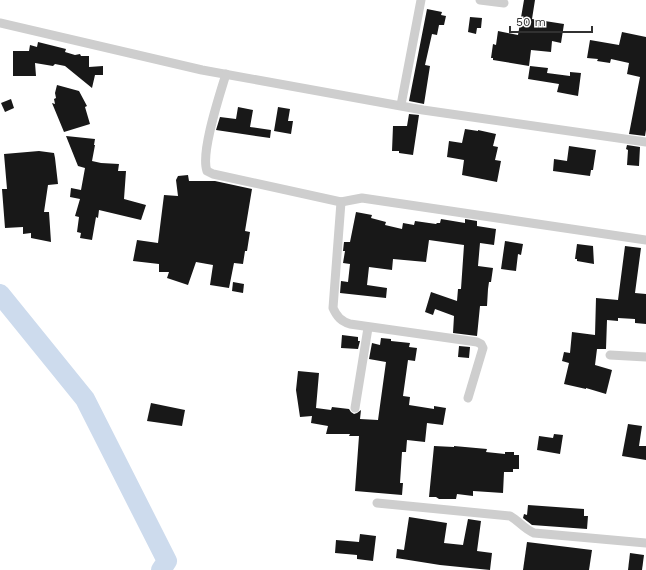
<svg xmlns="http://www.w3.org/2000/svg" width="646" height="570" font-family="'Work Sans',sans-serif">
<rect width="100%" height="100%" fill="#fff"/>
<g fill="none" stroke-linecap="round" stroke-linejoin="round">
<!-- river -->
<path stroke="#cddbed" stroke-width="20" d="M0 294 85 399 167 561 161 570"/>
</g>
<!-- building -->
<g fill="#181818">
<path d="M524 0H535L532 19 564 24 561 43 552 41 551 52 531 50 529 66 493 60V58H491L493 44 496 45 498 31 518 35Z"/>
<path d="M427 9 442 12 441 15 446 16 444 25H439L437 35 432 34 425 65 430 66 424 104 409 101Z"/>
<path d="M470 17 482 18 481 28H477L476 34 468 32Z"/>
<path d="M622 32 646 37V130L645 136 629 134 640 77 627 74 629 63 611 59 610 63 597 61 598 59 587 58 590 40 619 45Z"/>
<path d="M38 42 66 49 65 52 75 55 80 54 81 56H89V67L103 66V75H95L92 88 65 66 55 64 53 66 35 63 36 76H13V51H29L30 45 37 47Z"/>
<path d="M530 66 548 68 547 73 570 76V72L581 73 578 96 557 92 559 84 528 79Z"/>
<path d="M57 85 79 91 87 106 85 107 90 124 64 132 52 103 55 104 54 99 56 98 55 93Z"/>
<path d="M11 99 14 108 5 112 1 103Z"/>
<path d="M238 107 253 110 250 127 271 130 270 138 216 130 220 117 236 119Z"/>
<path d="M278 107 290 109 288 121H293L291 134 274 131Z"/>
<path d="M409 114 419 115 413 155 399 153V151H392L393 126H407Z"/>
<path d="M465 129 478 131V130L496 134 493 146 498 147 495 160 501 161 497 182 462 175 464 160 447 157 449 141 462 143Z"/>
<path d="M66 136 95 139 94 145H95L92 161 101 163 119 164 118 171H126L124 199 146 205 141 220 99 210 98 218 96 217 92 240 80 238 81 233 77 232 79 217 75 216 80 199 70 197 71 188 81 190 85 168 78 166Z"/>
<path d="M627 145 640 147 639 166 627 165 628 150 626 149Z"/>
<path d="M569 146 596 150 593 170H591L590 176 553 171 554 159 567 161Z"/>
<path d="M39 151 54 153 55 158 58 184 48 185 44 212H49L51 242 31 238V233L23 234V227L5 228 2 189H7L4 154Z"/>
<path d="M188 175 189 181H215L252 189 245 231 250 232 247 251H245L243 264 234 263 229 288 210 285 213 265 196 262 188 285 167 278 169 272H159V264L133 261 137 240 158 243 164 195 178 196 176 180 178 176Z"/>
<path d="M356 212 372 215 371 218 386 222 385 225 402 229 403 223 414 225 415 221 436 224 437 223H440L441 219 465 223V219L477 221V226L496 229 494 245 480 243 478 266 493 268 491 282H489L488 289 487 306H480L477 336 453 333 454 316 435 309 433 315 425 312 431 292 457 301 458 289H461L464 245 429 240 426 262 393 259 392 270 369 267 367 285 387 288 386 298 340 293 341 281 348 282 350 264 343 263 345 251H343L344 242H350Z"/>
<path d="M505 241 523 244 521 255 518 254 516 271 501 269Z"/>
<path d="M577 244 593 246 594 264 577 261V259H575Z"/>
<path d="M625 246 641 248 635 293 646 294V324L635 323V319L618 318V321L607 320 606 349H597L595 365 612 370 606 394 586 388V389L564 384 569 363 562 361 564 352 570 353 572 332 595 335 596 298 618 300Z"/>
<path d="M233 282 244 284 243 293 232 291Z"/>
<path d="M342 335 358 337V341H360L358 349 341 348Z"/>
<path d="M381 338 391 339V341L410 343 409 347 417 348 415 361 408 360 403 396 410 397 409 405 434 409V406L446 408 443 425 427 423 425 442 407 440 406 452H402L400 483H403L402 495 355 491 359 436H349L350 434H326L328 426 311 423 312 416 300 417 296 390 298 371 319 373 316 408 331 410 332 407 349 409 351 412 354 414 357 413 361 410 360 419 378 420 386 362 369 359 372 343 380 345Z"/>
<path d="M459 346 470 347 469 358 458 357Z"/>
<path d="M151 403 185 410 182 426 147 421Z"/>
<path d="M628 424 642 426 639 446H646V460L622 456Z"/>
<path d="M554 434 563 435 560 454 537 450 539 436 553 438Z"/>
<path d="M434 446 454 447V446L487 449 486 452 505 454V452H514V455H519V469H513V472H504L503 493 473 491V496L457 494 456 499H439L436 497H429Z"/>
<path d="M528 505 584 509V516H588L587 529 532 525 523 518 524 514 527 515Z"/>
<path d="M409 517 447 523 444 543 463 545 468 519 481 521 477 551 492 553 490 570 440 565 396 558 397 549 404 550Z"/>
<path d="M360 534 376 536 373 561 357 559V555L335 553 336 540 359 542Z"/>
<path d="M527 542 592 550 589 570H523Z"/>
<path d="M630 553 644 555 642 570H628Z"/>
</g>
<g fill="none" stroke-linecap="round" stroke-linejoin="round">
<!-- minor -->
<g stroke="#cecece" stroke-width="9">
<path d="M480 0 504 3"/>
<path d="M0 23 202 70 423 110 646 142"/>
<path d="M226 74C220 94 200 153 207 171L213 174 341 202 362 198 646 240"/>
<path d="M401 105 421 0"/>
<path d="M341 202 333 308C337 317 341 321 350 324L477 342 481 344 483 348 468 398"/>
<path d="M610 355 646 357"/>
<path d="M355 408 368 328"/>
<path d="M377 503 510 516C519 521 524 529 534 533L646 543"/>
</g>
</g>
<!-- scale -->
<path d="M510 26v6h82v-6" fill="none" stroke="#313131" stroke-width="2"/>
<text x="516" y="26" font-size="12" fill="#313131" stroke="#ffffff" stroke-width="3" paint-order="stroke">50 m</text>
</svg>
